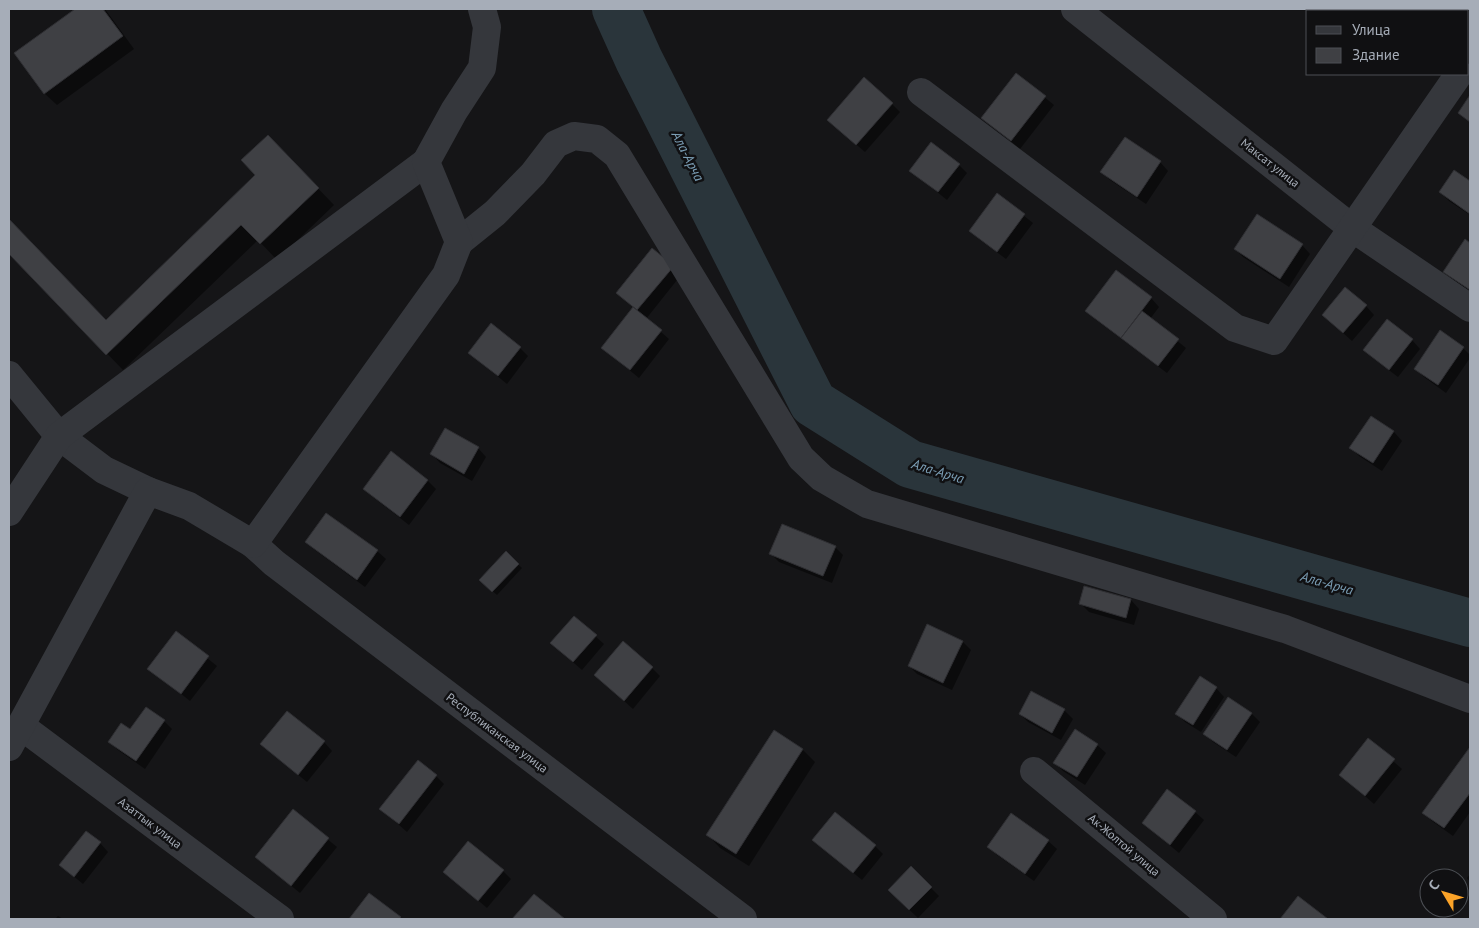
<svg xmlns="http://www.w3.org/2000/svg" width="1479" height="928" font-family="'PT Sans',sans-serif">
<rect width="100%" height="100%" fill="#151517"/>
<!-- shadow -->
<g fill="#0007">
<path d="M78 9H105L134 49 57 105 44 93 16 53Z"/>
<path d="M1345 9H1366L1364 11H1349Z"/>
<path d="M1016 74 1054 105 1020 149 983 118Z"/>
<path d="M892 104 900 112 865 152 837 128Z"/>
<path d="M1125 138 1160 162 1168 171 1146 204 1110 180 1102 172Z"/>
<path d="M284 153 334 205 277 260 258 240 123 370 9 252V220L106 321Z"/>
<path d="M959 165 967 173 947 200 911 171Z"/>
<path d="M1455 172 1470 183V215L1449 201 1440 192Z"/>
<path d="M998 195 1033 223 1006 259 979 239 971 231Z"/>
<path d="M1466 241 1470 244V292L1453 280 1445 272Z"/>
<path d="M1302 245 1310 254 1289 287 1243 257 1235 249Z"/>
<path d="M652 250 681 275 646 319 669 339 639 378 603 348 634 308 626 301Z"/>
<path d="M1151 298 1159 307 1150 319 1186 348 1167 373 1095 319Z"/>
<path d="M1366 306 1374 315 1352 341 1332 323Z"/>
<path d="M1440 332 1463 348 1470 355V358L1446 393 1424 377 1415 368Z"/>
<path d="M1412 340 1420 349 1398 377 1373 358Z"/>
<path d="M520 348 528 356 507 384 469 353Z"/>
<path d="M1371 418 1394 432 1402 441 1382 471 1359 456 1351 448Z"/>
<path d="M478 448 486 457 472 481 440 463 432 454Z"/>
<path d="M391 453 428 481 436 489 409 525 373 497 364 489Z"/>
<path d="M306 542 377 551 386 559 365 587 315 550Z"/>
<path d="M835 547 843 555 832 583 779 562 771 554Z"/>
<path d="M506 553 522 568 497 595 480 580Z"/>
<path d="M1085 587 1131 600 1139 609 1134 625 1089 612 1081 604Z"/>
<path d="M574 617 604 644 582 670 560 651Z"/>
<path d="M176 633 217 666 190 701 149 668Z"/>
<path d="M963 642 971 650 952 690 917 674 909 666Z"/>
<path d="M652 668 660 676 633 709 595 675Z"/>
<path d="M1216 688 1224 697 1201 732 1185 722 1177 714Z"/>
<path d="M1032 692 1064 710 1073 719 1061 740 1028 722 1020 714Z"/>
<path d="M1252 714 1260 722 1236 757 1213 742 1205 734Z"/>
<path d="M164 721 172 729 145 769 118 750 109 741 130 731Z"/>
<path d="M774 732 803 750 815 762 749 866 720 848 708 835Z"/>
<path d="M1368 739 1402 769 1374 804 1340 774Z"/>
<path d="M324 742 332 751 307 782 270 752Z"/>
<path d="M1097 745 1106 753 1085 785 1063 771 1055 763Z"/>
<path d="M1470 749V812L1453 836 1432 821 1424 812Z"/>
<path d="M436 776 444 784 407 832 381 809Z"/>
<path d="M293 811 337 847 300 893 256 857Z"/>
<path d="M1195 812 1204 820 1179 853 1143 823Z"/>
<path d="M1011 815 1048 841 1057 849 1034 881 997 855 988 846Z"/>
<path d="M814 840 875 846 883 854 862 880Z"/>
<path d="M100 843 108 852 83 884 60 865Z"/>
<path d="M911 868 939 896 918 918 898 899Z"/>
<path d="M503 871 511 879 487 908 445 872Z"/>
<path d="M1470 874V882L1467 878Z"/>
<path d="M369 895 401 919H350Z"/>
<path d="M58 916 63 919H55Z"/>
</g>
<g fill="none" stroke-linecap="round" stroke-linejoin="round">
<!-- river -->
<path stroke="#2a353b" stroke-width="48" d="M616 9 639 60 813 403 910 464 1470 623"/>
</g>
<!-- building -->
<g fill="#3f4044" stroke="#2f2f33">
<path d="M75 9H103L123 36 44 94 14 53Z"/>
<path d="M1016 73 1046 96 1011 141 981 118Z"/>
<path d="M864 77 893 103 856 145 827 120Z"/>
<path d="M1470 95V122L1458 113Z"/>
<path d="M268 135 319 188 260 244 241 225 106 355 9 254V219L106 320 255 175 241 160Z"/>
<path d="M1125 137 1161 161 1137 197 1100 172Z"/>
<path d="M931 142 960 164 938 192 909 171Z"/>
<path d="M1454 170 1470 181V214L1439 192Z"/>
<path d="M997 193 1025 214 997 252 969 231Z"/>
<path d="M1257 214 1303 244 1280 279 1234 249Z"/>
<path d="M1465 239 1470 243V290L1443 272Z"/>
<path d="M652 248 674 266 637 310 616 293Z"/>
<path d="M1116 270 1152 297 1121 338 1085 311Z"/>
<path d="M1345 287 1367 305 1343 333 1322 315Z"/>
<path d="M633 307 662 330 630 370 601 348Z"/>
<path d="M1142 311 1179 339 1158 366 1121 338Z"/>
<path d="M1387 319 1413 339 1389 370 1363 350Z"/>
<path d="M491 323 521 347 498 376 468 353Z"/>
<path d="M1440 330 1464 347 1438 385 1414 369Z"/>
<path d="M1371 416 1394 431 1373 463 1349 448Z"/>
<path d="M445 428 479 447 464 474 430 454Z"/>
<path d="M391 451 428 480 400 517 363 489Z"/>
<path d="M326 513 378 550 357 580 305 542Z"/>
<path d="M782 524 836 546 823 576 769 554Z"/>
<path d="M506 551 519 564 492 592 479 580Z"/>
<path d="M1084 586 1131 599 1126 618 1079 604Z"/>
<path d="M574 616 597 635 573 662 550 643Z"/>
<path d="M927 624 963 641 943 683 908 666Z"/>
<path d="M176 631 209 656 181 694 147 669Z"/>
<path d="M623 641 653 667 624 701 594 675Z"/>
<path d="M1200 676 1217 687 1193 725 1175 714Z"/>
<path d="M1031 691 1065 709 1052 733 1019 714Z"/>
<path d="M1228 697 1252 713 1227 750 1203 734Z"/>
<path d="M146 707 165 720 136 761 108 742 121 723 130 729Z"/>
<path d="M287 711 325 741 298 775 260 744Z"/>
<path d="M1075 729 1098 744 1077 777 1053 763Z"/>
<path d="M774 730 803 749 736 854 706 835Z"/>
<path d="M1368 738 1395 759 1365 796 1339 775Z"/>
<path d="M1470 747V793L1444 828 1422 813Z"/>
<path d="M418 760 437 775 399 824 379 809Z"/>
<path d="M1167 789 1196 811 1170 845 1142 823Z"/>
<path d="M293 809 329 838 291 886 255 857Z"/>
<path d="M835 812 876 845 853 873 812 840Z"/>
<path d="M1011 813 1049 840 1025 874 987 847Z"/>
<path d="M86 831 101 842 74 877 59 865Z"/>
<path d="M468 841 504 870 478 901 443 872Z"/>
<path d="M911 866 932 887 909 910 888 890Z"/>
<path d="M369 893 401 917 399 919H349Z"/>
<path d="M534 894 565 919H512Z"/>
<path d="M1298 896 1328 919H1280Z"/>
</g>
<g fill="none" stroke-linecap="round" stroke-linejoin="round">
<!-- minor -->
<g stroke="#35373c" stroke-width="28">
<path d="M1075 9 1352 228 1470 308"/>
<path d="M921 92 1235 328 1274 341 1459 74"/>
<path d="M459 242 495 213 533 174 556 144 574 136 597 139 617 155 801 458 822 478 867 504 1285 629 1470 699"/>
<path d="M9 375 59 436 104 470 148 491"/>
<path d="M9 512 59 436 426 162"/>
<path d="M253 544 274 563 743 919"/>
<path d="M21 726 280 919"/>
<path d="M9 747 148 491 189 506 253 544 446 275 459 242 426 162 454 111 482 68 487 27 482 9"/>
<path d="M1034 771 1213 919"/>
</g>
</g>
<g text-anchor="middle" stroke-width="5" stroke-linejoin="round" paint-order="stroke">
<!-- street labels -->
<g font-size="12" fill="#a6adb8" stroke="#101012">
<text transform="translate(1270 163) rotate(38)" y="4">Максат улица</text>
<text transform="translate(497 733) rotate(37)" y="4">Республиканская улица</text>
<text transform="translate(150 823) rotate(37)" y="4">Азаттык улица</text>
<text transform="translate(1124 845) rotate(40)" y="4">Ак-Жолтой улица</text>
</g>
<!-- water labels -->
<g font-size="14" font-style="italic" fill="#7b9eb5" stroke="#101012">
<text transform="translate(688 156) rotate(63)" y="5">Ала-Арча</text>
<text transform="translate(938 471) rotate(17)" y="5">Ала-Арча</text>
<text transform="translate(1327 583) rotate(16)" y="5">Ала-Арча</text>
</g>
</g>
<!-- border -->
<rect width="1479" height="928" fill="none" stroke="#a6adb8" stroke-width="20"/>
<!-- legend -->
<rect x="1306" y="10" width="162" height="65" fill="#101012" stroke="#4c4f54"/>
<rect x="1316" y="26" width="25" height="8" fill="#35373c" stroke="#4c4f54"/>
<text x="1352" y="35" font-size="15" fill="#a6adb8">Улица</text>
<rect x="1316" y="48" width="25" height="15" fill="#3f4044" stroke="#4c4f54"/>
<text x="1352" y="60" font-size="15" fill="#a6adb8">Здание</text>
<!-- north arrow -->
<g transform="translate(1444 893) rotate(308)"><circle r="24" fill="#101012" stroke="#4c4f54"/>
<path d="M0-4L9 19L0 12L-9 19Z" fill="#fba328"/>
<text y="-8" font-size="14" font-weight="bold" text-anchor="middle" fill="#a6adb8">С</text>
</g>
</svg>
